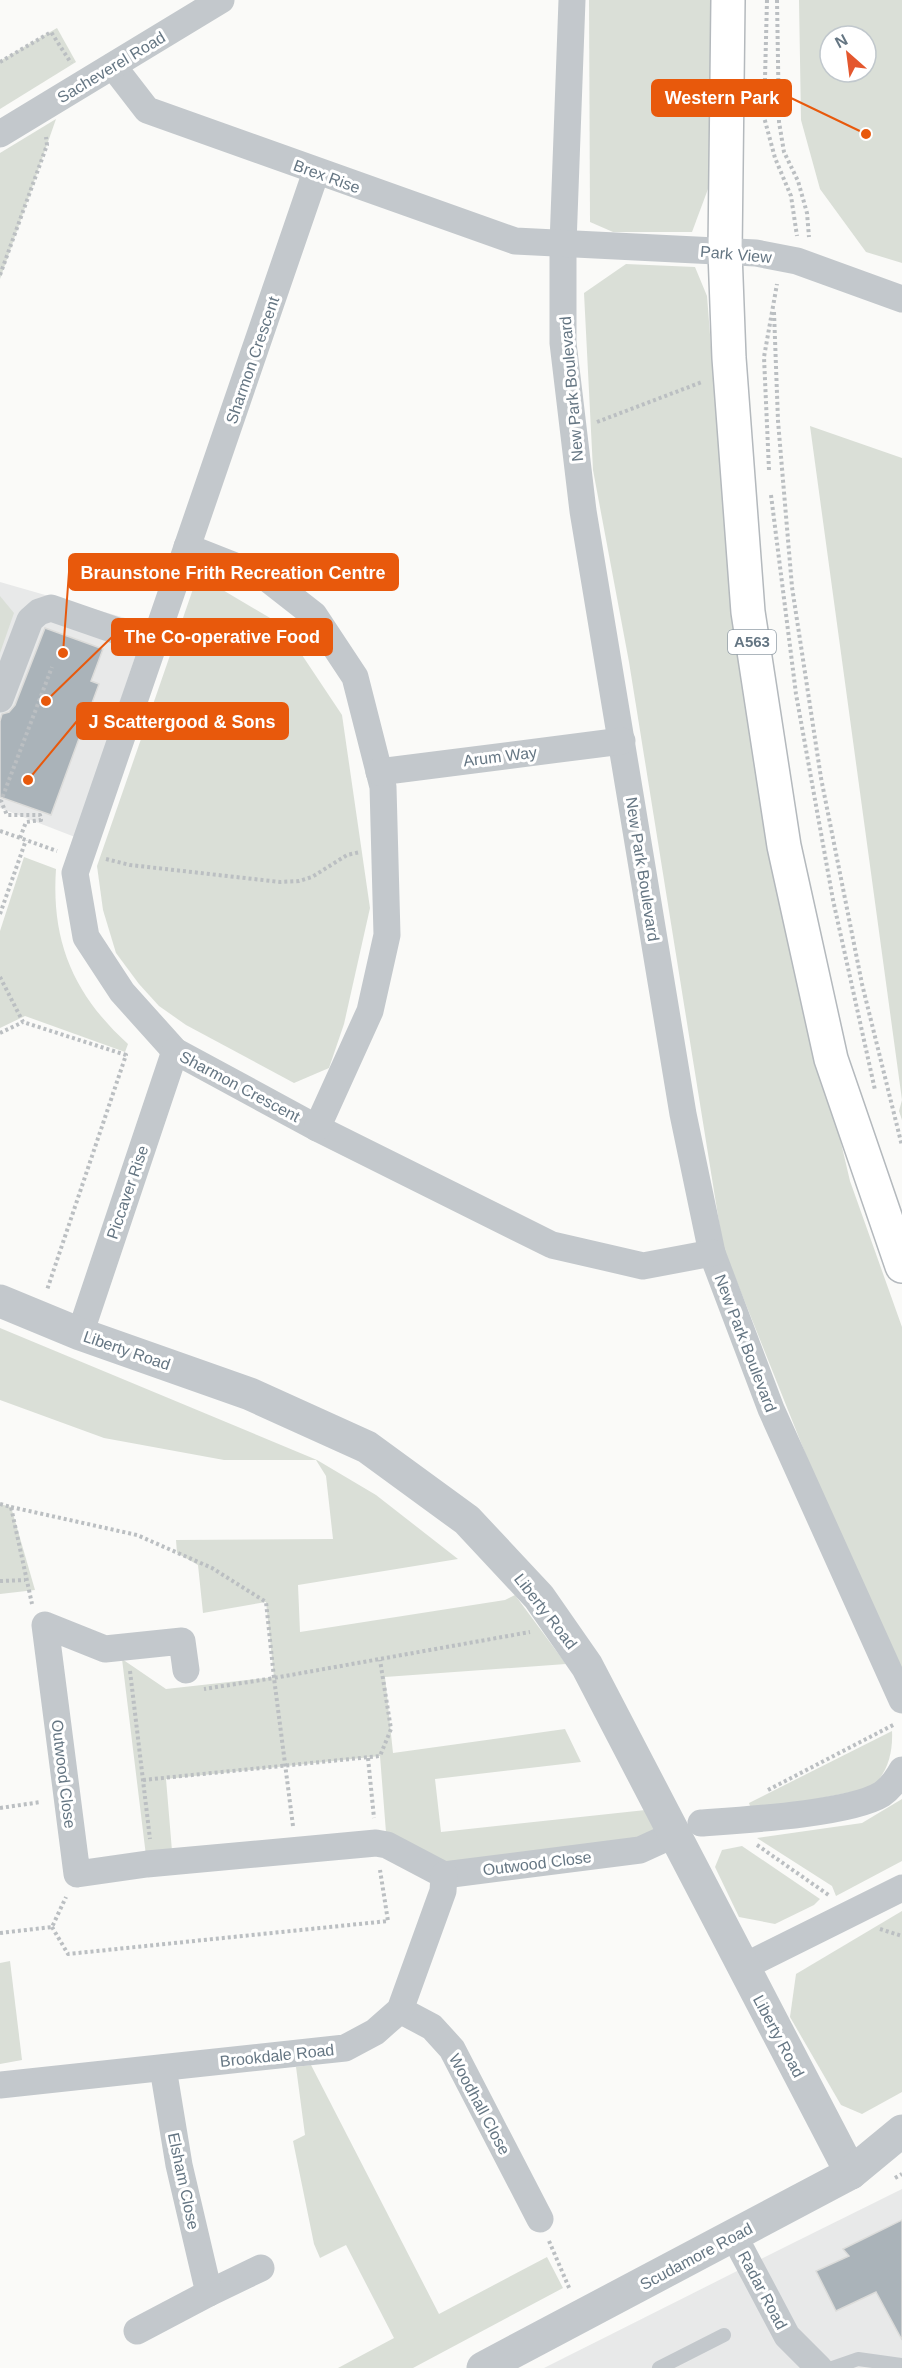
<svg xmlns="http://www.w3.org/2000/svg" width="902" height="2368" font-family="Arial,sans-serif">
<rect width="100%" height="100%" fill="#fafaf8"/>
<!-- built -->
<g fill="#e8e9e9">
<path d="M0 582 146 624 75 837 0 808Z"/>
<path d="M902 2189V2368H544L795 2242Z"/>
</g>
<!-- green -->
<g fill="#dadfd7" fill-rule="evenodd">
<path d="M589 0H723L708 189 692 232H613L590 222Z"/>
<path d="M799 0H902V263L866 252 820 189 801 120ZM830 36H866V72H830Z"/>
<path d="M57 28 76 62 0 109V61Z"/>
<path d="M56 119 0 279V153Z"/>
<path d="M626 264 695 267 707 296 729 577 781 888 850 1181 902 1327V1675L835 1528 723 1247 629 662 593 470 584 293Z"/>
<path d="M810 426 902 458V1120L899 1111 902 1100Z"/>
<path d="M216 586 282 625 342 715 370 908 344 1024 329 1068 294 1083 186 1025 159 1006 139 984 116 953 103 910 97 866 193 589Z"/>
<path d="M0 596 14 613 0 653Z"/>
<path d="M24 857 56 869C51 942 74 995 128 1044L125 1052 25 1016 0 1028V931Z"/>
<path d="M0 1328 317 1460 376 1495 458 1559 298 1585 300 1632 505 1600 515 1595 566 1664 385 1677 393 1753 565 1729 581 1762 435 1779 441 1832 655 1809 675 1834 444 1875 387 1845 380 1756 166 1779 173 1863 147 1864 122 1659 166 1689 274 1677 266 1602 203 1613 198 1565 177 1553 176 1540 333 1539 326 1476 316 1460H224L104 1438 0 1400Z"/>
<path d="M0 1504 11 1507 35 1590 0 1594Z"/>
<path d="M892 1731C893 1752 888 1773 871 1788L752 1812 749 1803Z"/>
<path d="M902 1799V1861L836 1896 832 1886 757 1838 862 1823Z"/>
<path d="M742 1846 820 1899 814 1905 775 1924 739 1917 715 1867 722 1850Z"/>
<path d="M902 1911V2092L862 2114 841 2105 790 2017 796 1974Z"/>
<path d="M10 1961 22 2060 0 2064V1963Z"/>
<path d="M311 2065 439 2314 547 2257 563 2288 413 2368H338L394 2338 346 2245 320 2258 314 2244 293 2141 305 2135 296 2067Z"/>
</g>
<!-- building -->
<g fill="#aab3b9" stroke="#dcdcda" stroke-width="1.5">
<path d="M45 628 103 649 91 681 99 684 51 815 0 797V721L2 714 9 712 15 705Z"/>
<path d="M902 2220V2340L876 2292 836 2311 816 2271 849 2256 843 2249Z"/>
</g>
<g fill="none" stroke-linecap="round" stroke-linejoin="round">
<!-- trunk casing -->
<g stroke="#b4b9bd" stroke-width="36">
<path id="trunk" d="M728 0 725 252 729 358 748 612 784 846 831 1059 902 1266"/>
</g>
<!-- path -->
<g stroke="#bbbfc2" stroke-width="4" stroke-dasharray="3 3" stroke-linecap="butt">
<path d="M767 0 764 117 775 158 791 196 797 236"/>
<path d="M777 0 779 122 784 152 798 181 807 213 809 237"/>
<path d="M0 62 51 32 71 63"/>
<path d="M0 275 47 145 46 137"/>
<path d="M774 312 778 421 792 587 821 778 862 984 902 1146"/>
<path d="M597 422 702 382"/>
<path d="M769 470 764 357 777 284"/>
<path d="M771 495 796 694 833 900 875 1090"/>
<path d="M0 831 57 851"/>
<path d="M20 838 26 822 41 820 40 815H7L1 801 52 667"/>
<path d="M106 859 130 865 280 882 299 881 312 877 347 855 360 852"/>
<path d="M0 914 26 840"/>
<path d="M0 977 23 1022 126 1055 47 1290"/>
<path d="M0 1033 23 1022"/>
<path d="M0 1504 11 1507 32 1604"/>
<path d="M11 1507 137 1535 212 1568 266 1602 274 1678 204 1689"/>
<path d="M0 1581 25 1580"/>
<path d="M130 1671 150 1839"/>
<path d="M368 1758 374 1818"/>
<path d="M143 1780 380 1756 391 1729 380 1660"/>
<path d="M768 1790 895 1724"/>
<path d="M0 1808 41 1802"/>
<path d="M293 1826 274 1678 530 1632"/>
<path d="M757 1845 830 1896"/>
<path d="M52 1927 68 1954 388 1921 380 1870"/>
<path d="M880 1929 902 1936"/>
<path d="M0 1933 52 1927 66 1897"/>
<path d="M895 2178 902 2174"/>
<path d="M549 2241 570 2290"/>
</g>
<!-- service -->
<g stroke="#c3c8cc" stroke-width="14">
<path d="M659 2368 724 2335"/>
<path d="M832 2368 858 2359 902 2365"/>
</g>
<!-- minor -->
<g stroke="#c3c8cc" stroke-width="27">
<path d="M572 0 563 244V343L583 511 683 1114 712 1253 771 1409 902 1700"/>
<path d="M113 66 147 110 515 241 756 253 797 261 902 299"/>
<path d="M0 134 221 0"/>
<path d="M316 172 75 873 86 937 122 992 175 1051 317 1128 552 1245 643 1266 712 1253"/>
<path d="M187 547 268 579 314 615 355 677 383 787 387 935 370 1011 317 1128"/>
<path d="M0 699 30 620 39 612 51 608 155 644"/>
<path d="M379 772 622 741"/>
<path d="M80 1334 175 1051"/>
<path d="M186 1670 182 1641 105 1649 45 1625 77 1874 147 1864 376 1843 387 1845 444 1875 640 1850 675 1834"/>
<path d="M701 1823C742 1820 850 1814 882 1794 890 1788 897 1779 902 1770"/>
<path d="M743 1967 902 1888"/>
<path d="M400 2010 432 2027 452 2049 540 2219"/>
<path d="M0 2085 345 2048 375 2032 400 2010 443 1891 444 1875"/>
<path d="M734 2236 787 2336 819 2368"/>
<path d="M209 2293 261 2268"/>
<path d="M137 2331 209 2293 179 2165 163 2068"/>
</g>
<!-- tertiary -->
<g stroke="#c3c8cc" stroke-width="33">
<path d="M0 1301 80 1334 250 1394 367 1447 467 1520 539 1597 587 1666 851 2173"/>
<path d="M483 2368 851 2173 902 2131"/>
</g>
<!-- trunk -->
<use href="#trunk" stroke="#fff" stroke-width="33"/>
</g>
<g text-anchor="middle" stroke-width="6" stroke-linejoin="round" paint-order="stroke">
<!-- shield labels -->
<rect fill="#fff" stroke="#939fa8" stroke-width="1.5" x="728" y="630" width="48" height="24" rx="4.5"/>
<g font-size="15" font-weight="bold" fill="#657683">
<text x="752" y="647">A563</text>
</g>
<!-- street labels -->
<g font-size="16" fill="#657683" stroke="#fff">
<text transform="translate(111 67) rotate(-31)" y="6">Sacheverel Road</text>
<text transform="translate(327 176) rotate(20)" y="6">Brex Rise</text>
<text transform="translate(736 254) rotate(5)" y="6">Park View</text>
<text transform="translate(252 360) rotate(-71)" y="6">Sharmon Crescent</text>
<text transform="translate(571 389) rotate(-95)" y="6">New Park Boulevard</text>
<text transform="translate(500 756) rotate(-7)" y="6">Arum Way</text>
<text transform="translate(643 869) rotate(81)" y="6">New Park Boulevard</text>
<text transform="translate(240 1086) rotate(28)" y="6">Sharmon Crescent</text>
<text transform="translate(127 1192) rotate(-71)" y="6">Piccaver Rise</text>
<text transform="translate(746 1343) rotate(69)" y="6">New Park Boulevard</text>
<text transform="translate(127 1350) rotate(19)" y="6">Liberty Road</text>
<text transform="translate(546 1611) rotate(52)" y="6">Liberty Road</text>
<text transform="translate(64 1774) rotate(83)" y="6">Outwood Close</text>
<text transform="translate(537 1863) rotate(-7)" y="6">Outwood Close</text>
<text transform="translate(779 2036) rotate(62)" y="6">Liberty Road</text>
<text transform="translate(277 2055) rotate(-6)" y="6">Brookdale Road</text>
<text transform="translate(480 2104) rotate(62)" y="6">Woodhall Close</text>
<text transform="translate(184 2181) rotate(78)" y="6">Elsham Close</text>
<text transform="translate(696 2256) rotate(-28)" y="6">Scudamore Road</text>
<text transform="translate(763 2290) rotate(62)" y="6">Radar Road</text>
</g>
</g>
<!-- callouts -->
<path fill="none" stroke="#e8590c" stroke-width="2" d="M866 134L791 98M63 653L69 572M46 701L112 637M28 780L77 721"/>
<g fill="#e8590c" stroke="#fff" stroke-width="2">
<circle cx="866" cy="134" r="6"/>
<circle cx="63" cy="653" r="6"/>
<circle cx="46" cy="701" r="6"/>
<circle cx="28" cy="780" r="6"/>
</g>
<g fill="#e8590c" stroke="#e8590c" stroke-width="2">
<rect x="652" y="80" width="139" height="36" rx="6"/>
<rect x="69" y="554" width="329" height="36" rx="6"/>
<rect x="112" y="619" width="220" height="36" rx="6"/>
<rect x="77" y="703" width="211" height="36" rx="6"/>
</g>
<g font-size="18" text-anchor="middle" font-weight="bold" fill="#fff">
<text x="722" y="104">Western Park</text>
<text x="233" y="579">Braunstone Frith Recreation Centre</text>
<text x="222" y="643">The Co-operative Food</text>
<text x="182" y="728">J Scattergood &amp; Sons</text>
</g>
<!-- north arrow -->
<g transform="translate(848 54) rotate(332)"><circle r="28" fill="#ffffff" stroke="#c1c8cd" stroke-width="1.5"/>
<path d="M0-4.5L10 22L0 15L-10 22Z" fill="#e4572e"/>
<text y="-9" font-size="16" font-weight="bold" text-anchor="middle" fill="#657683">N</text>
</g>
</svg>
